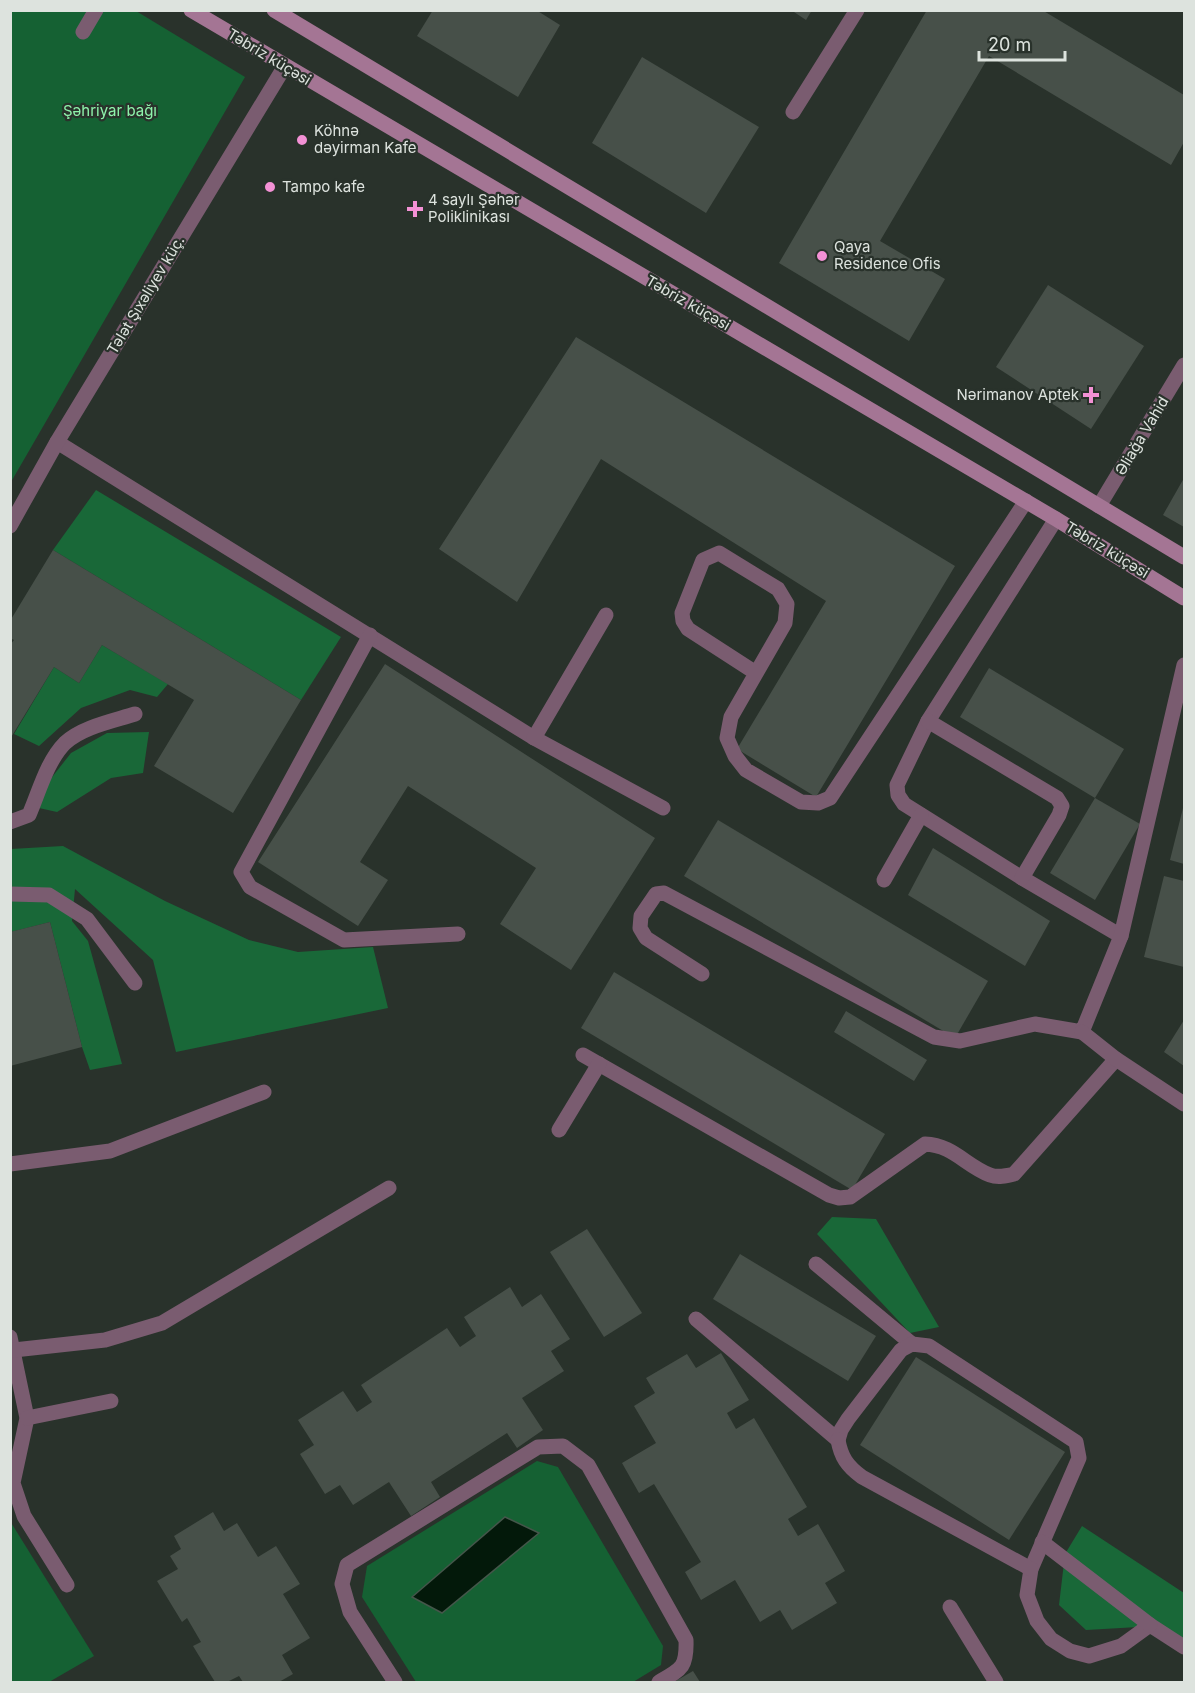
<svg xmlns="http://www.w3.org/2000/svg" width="1195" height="1693" font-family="Inter,sans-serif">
<rect width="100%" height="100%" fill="#29322b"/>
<!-- green -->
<g fill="#156133">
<path d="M11 11H136L245 77 11 482Z"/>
<path d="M537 1461 558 1467 663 1646 661 1665 633 1682H416L362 1597 367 1566Z"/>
<path d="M10 1521 94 1656 49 1682H11Z"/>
</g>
<!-- forest -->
<g fill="#196838">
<path d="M96 490 341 637 301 700 53 550Z"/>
<path d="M102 645 168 684 157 697 130 690 81 708 39 746 14 734 54 667 79 683Z"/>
<path d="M149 732 143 773 111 778 57 812 39 808 49 781 71 753 107 733Z"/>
<path d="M63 846 165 901 249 940 298 952 373 947 388 1008 176 1052 153 960 75 889 72 921 88 941 122 1064 90 1070 82 1047 50 922 11 932V849Z"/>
<path d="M832 1217 876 1219 939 1327 910 1333 817 1234Z"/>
<path d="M1082 1526 1184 1593V1641L1138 1627 1086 1630 1059 1605 1065 1554Z"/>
</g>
<!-- water -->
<path fill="#03190a" stroke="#44564a" stroke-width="1.5" d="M505 1517 539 1533 442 1613 412 1597Z"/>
<!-- building -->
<g fill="#475049">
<path d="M433 10H536L560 25 518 97 417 36Z"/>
<path d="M791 10H812L806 20Z"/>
<path d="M927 10H1042L1184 95V142L1171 165 989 56 880 241 945 279 909 341 779 263Z"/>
<path d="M642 57 759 127 706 213 592 143Z"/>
<path d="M1048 285 1144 346 1091 429 996 367Z"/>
<path d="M576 337 955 566 816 797 737 749 826 601 601 459 517 602 439 549Z"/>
<path d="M1184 478V527L1163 515Z"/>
<path d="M53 550 301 700 233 813 154 766 194 700 102 645 79 683 54 667 10 739V645L14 640 10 638V621Z"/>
<path d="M385 664 655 838 571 970 500 924 536 868 408 786 360 862 388 880 358 926 258 862Z"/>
<path d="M989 668 1124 749 1095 798 960 717Z"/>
<path d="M1095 798 1140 824 1095 900 1050 873Z"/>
<path d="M1184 804V864L1170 860Z"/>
<path d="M718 820 988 981 955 1038 684 876Z"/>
<path d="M933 848 1050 921 1025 966 908 895Z"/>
<path d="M1164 876 1184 881V967L1144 957Z"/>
<path d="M50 922 82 1047 10 1066V932Z"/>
<path d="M614 972 885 1134 852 1190 581 1028Z"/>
<path d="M846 1011 927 1060 914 1081 834 1032Z"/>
<path d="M1184 1020V1066L1164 1052Z"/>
<path d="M587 1229 642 1313 604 1337 550 1252Z"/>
<path d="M740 1254 876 1336 848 1381 713 1299Z"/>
<path d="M510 1287 522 1307 541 1294 570 1339 551 1351 564 1371 522 1398 543 1430 517 1448 507 1433 431 1482 440 1497 411 1516 389 1482 353 1505 340 1485 325 1494 300 1454 314 1445 298 1420 343 1391 357 1412 372 1402 361 1385 447 1328 460 1347 476 1336 464 1317Z"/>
<path d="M721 1353 749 1400 727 1413 736 1429 754 1418 807 1507 788 1519 798 1536 818 1524 845 1571 825 1583 837 1603 792 1630 780 1610 760 1622 735 1580 701 1600 685 1572 701 1562 654 1484 639 1493 622 1463 656 1443 634 1406 655 1393 646 1378 687 1354 696 1368Z"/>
<path d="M916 1357 1065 1452 1009 1540 860 1445Z"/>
<path d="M213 1512 224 1531 237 1523 258 1557 276 1546 300 1584 283 1594 310 1638 282 1655 293 1674 279 1682H243L239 1676 227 1682H215L193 1646 201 1642 187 1618 182 1622 157 1581 178 1569 170 1556 181 1549 174 1536Z"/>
<path d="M693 1671 700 1682H674Z"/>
</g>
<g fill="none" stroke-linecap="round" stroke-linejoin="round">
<!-- service -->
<g stroke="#7a5c70" stroke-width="15">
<path d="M83 32 96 10"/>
<path d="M793 112 857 10"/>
<path d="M57 442 534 738 663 808"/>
<path d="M1056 519 928 721 897 785 898 795 904 804 1022 878 1121 936"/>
<path d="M370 635 241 872 250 887 344 940 458 934"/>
<path d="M756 673 688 629 683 621 682 613 703 560 719 553 778 589 787 604 785 623 731 717 727 738 735 756 746 770 801 802 818 803 830 798 1026 501"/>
<path d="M928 721 1057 798 1062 806 1059 815 1022 878"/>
<path d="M534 738 606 615"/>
<path d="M884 880 921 815"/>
<path d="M702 974 646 938 640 928 641 916 656 894 664 893 934 1037 960 1041 1035 1024 1082 1032 1121 936 1184 665"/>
<path d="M583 1055 829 1195 839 1198 850 1197 925 1144C953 1145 966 1166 990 1175 998 1178 1006 1176 1014 1174L1116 1059"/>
<path d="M559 1130 599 1064"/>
<path d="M816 1264 912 1344"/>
<path d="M696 1319 838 1440 841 1430 848 1419 901 1350 912 1344 929 1346 1076 1442 1079 1458 1031 1569 1027 1595 1037 1621 1051 1639 1070 1651 1089 1656 1121 1646 1150 1625 1184 1647"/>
<path d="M838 1440C841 1457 847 1466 862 1477L1031 1569"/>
<path d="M1042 1542 1150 1625"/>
<path d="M950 1607 996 1682"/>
<path d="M395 1682 350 1612 342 1584 347 1565 538 1447 563 1446 588 1465 686 1640C687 1667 682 1669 659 1682"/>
</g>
<!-- minor -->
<g stroke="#7a5c70" stroke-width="15">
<path d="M1099 506 1184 365"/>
<path d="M10 526 57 442 285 66"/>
<path d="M10 822 29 815C39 792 47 761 65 743 82 727 113 721 135 714"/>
<path d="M10 894 49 895 87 919 135 983"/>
<path d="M1082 1032 1116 1059 1184 1104"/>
<path d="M10 1164 110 1151 264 1092"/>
<path d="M10 1337 27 1418 13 1483 24 1516 67 1585"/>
<path d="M14 1350 105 1340 162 1323 389 1188"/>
<path d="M27 1418 111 1401"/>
</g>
<!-- secondary -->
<g stroke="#a47594" stroke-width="15">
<path d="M191 10 1056 519 1184 598"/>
<path d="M274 10 1184 557"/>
</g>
</g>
<!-- markers -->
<g fill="#f391d5" stroke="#29322b" stroke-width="2">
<circle cx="302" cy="140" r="6"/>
<circle cx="270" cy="187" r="6"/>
<path d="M412 200h6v6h6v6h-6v6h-6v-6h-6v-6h6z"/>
<circle cx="822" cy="256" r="6"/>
<path d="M1088 386h6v6h6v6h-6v6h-6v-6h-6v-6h6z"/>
</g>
<g text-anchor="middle" stroke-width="4.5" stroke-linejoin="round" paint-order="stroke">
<!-- street labels -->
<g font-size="15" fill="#dde3de" stroke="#29322b">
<text transform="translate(269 57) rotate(31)" y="5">Təbriz küçəsi</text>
<text transform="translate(146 295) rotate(-59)" y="5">Tələt Şıxəliyev küç.</text>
<text transform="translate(688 303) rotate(30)" y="5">Təbriz küçəsi</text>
<text transform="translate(1142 436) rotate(-59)" y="5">Əliağa Vahid</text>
<text transform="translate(1107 550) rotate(31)" y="5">Təbriz küçəsi</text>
</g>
<!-- park labels -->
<g font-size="15" fill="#8ef3ab" stroke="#29322b">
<text x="110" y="116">Şəhriyar bağı</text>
</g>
<!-- poi labels -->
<g font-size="15" fill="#dde3de" stroke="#29322b" text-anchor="start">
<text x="314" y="136">Köhnə<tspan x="314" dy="17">dəyirman Kafe</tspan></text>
<text x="282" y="192">Tampo kafe</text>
<text x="428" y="205">4 saylı Şəhər<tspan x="428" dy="17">Poliklinikası</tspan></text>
<text x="834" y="252">Qaya<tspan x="834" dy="17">Residence Ofis</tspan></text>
<text x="1079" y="400" text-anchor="end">Nərimanov Aptek</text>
</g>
</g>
<!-- border -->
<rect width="1195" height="1693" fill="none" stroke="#dde3de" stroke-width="24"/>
<!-- scale -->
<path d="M979 51v9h86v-9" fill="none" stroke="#dde3de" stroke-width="3"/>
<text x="988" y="51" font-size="18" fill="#dde3de" stroke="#29322b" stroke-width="4.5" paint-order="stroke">20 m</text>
</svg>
